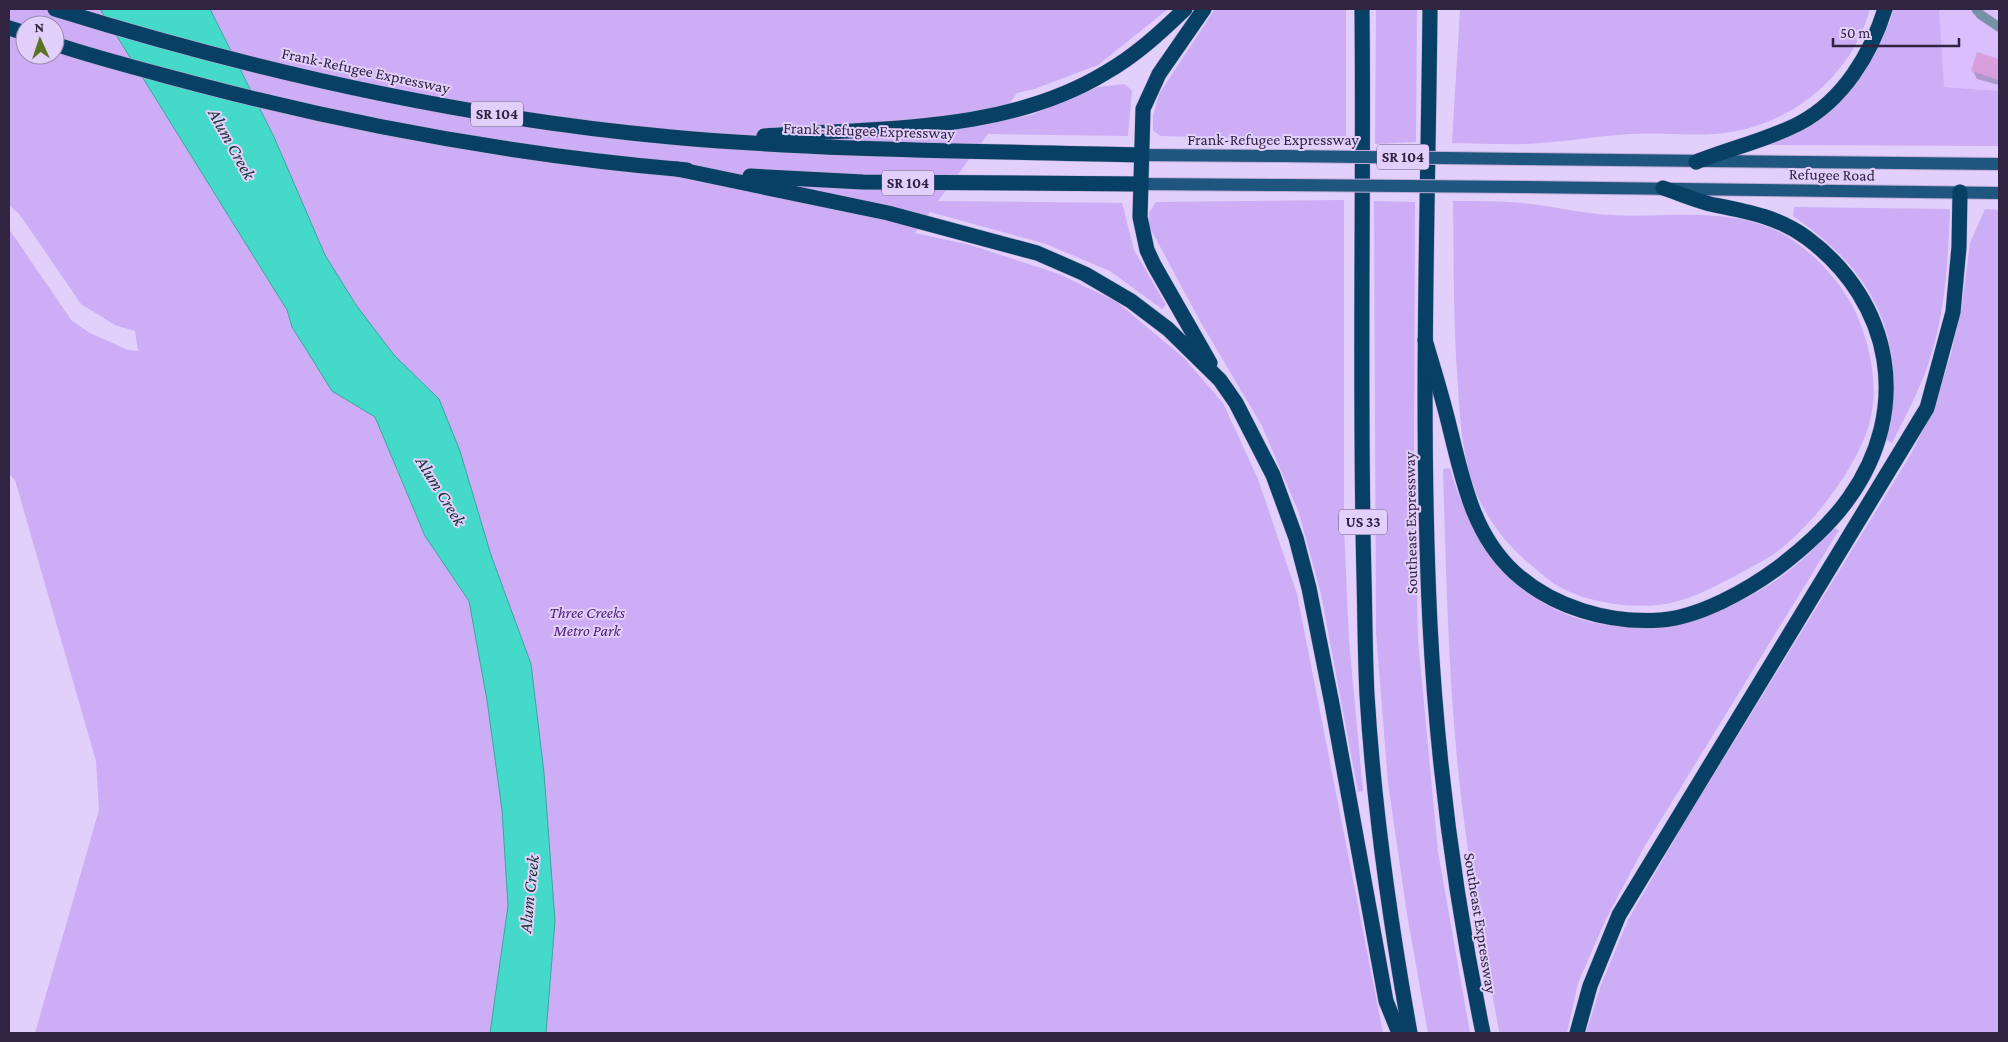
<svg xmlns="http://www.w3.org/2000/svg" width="2008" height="1042" font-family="'Crimson Pro',serif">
<rect width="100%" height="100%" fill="#e2cffb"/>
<!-- built -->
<path fill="#dabefe" d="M1939 9H1999V91L1943 87Z"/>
<!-- green -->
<g fill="#cdadf5" fill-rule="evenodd">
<path d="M9 9H1168L1098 65 1034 89 1017 93 996 122 1031 115 1098 87 1124 84 1132 90 1128 136 988 134 938 201 1122 203 1134 250 1166 305 1162 309 1110 271 1046 244 930 212 915 233 970 245 1059 274 1117 302 1184 358 1223 403 1258 479 1297 594 1383 1033H35L99 810 96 761 15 480 9 474V229L72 321 90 333 128 350 138 351 135 331 115 325 81 304 20 215 9 205ZM25 25H55V55H25Z"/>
<path d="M1215 9H1346V142L1161 136 1153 131V116L1159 94Z"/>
<path d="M1376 9H1417L1416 142 1375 144Z"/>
<path d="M1460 9H1870C1851 79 1787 129 1714 134 1687 136 1658 132 1630 134 1595 136 1560 143 1524 144 1500 145 1476 143 1452 143Z"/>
<path d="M1894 9H1939L1944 87 1999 91V146L1768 145C1784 138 1805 131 1820 120 1857 93 1880 51 1894 9Z"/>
<path d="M1344 200V527L1349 641 1363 791 1358 792 1321 594 1299 513 1262 426 1200 321 1149 226V213L1156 202Z"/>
<path d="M1374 201 1415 202 1414 443 1418 640 1438 852 1470 1033H1428L1407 914 1388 783 1376 632Z"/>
<path d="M1453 201C1476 201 1499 201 1522 203 1547 205 1572 211 1597 214 1655 220 1712 206 1768 227 1803 241 1834 273 1852 305 1870 340 1880 387 1869 425 1855 471 1810 529 1771 556 1760 563 1747 569 1735 576 1710 589 1686 602 1658 605 1631 608 1595 603 1570 592 1556 587 1543 575 1531 565 1508 546 1489 522 1477 495 1463 461 1460 423 1458 387 1453 325 1454 263 1453 201Z"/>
<path d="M1794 207 1950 209C1948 257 1946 306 1932 352 1923 384 1907 413 1892 443L1887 440C1890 416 1895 391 1893 367 1886 297 1848 254 1793 216Z"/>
<path d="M1985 209 1999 210V1033H1586L1601 985 1628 920 1686 820 1911 454 1933 411 1951 354 1962 305 1970 243Z"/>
<path d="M1450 468C1474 554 1530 622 1625 627 1649 628 1673 627 1696 620 1729 609 1763 591 1790 570 1806 558 1820 542 1835 528L1839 530 1643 849 1605 921 1578 983 1567 1033H1499V1031C1483 944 1467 857 1458 769 1448 669 1446 569 1443 469Z"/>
</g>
<!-- water -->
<path fill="#45d9c9" stroke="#3fa3a0" d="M100 9H210L274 137 325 255 356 305 394 355 439 399 460 451 491 555 531 664 544 773 555 921 546 1033H490L508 906 502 810 487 700 469 601 425 536 375 417 332 391 292 327 287 310Z"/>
<!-- shadow -->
<path fill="#0003" d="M1978 54 1999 60V85L1977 79 1973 71Z"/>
<!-- building -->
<path fill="#d89fdc" d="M1977 52 1999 59V80L1971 71Z"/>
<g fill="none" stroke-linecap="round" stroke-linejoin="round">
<!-- lane casing -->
<g stroke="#bfadd6" stroke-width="10">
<path id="lane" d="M1976 9 1981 15 1999 27"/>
</g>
<!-- primary casing -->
<g stroke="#bfadd6" stroke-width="14">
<g id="primary">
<path d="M1140 155 1283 156"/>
<path d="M1523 159 1999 164"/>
<path d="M1140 184 1283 185"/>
<path d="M1523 187 1999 193"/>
</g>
</g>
<!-- highway casing -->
<g stroke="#bfadd6" stroke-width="16">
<g id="highway">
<path d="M55 9C255 71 462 118 671 137 827 151 984 151 1140 155"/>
<path d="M1204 9 1159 74 1143 109 1140 217 1147 250 1154 265 1210 363"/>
<path d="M1362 9C1364 198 1359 387 1364 577 1365 616 1365 656 1367 695 1374 809 1390 922 1410 1033"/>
<path d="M1430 9C1428 213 1420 419 1430 624 1437 761 1455 898 1483 1033"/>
<path d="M9 28 25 33"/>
<path d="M55 44C103 60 152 72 200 85 360 127 523 156 687 170"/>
<path d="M764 136C877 127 1004 134 1105 73 1135 56 1160 33 1185 9"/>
<path d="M1696 162C1730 148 1768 140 1800 123 1843 100 1871 54 1885 9"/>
<path d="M677 169 888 213 1037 253 1085 274 1131 301 1168 329 1220 380 1236 403 1273 475 1296 538 1309 588 1332 704 1386 1001 1399 1033"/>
<path d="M750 176 863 182 1140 184"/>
<path d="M1425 340C1434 370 1443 399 1450 429 1463 481 1473 534 1514 572 1552 607 1609 624 1661 620 1700 617 1748 590 1779 567 1805 547 1830 525 1849 498 1912 410 1893 302 1807 238 1777 216 1745 211 1710 204 1694 200 1678 193 1663 188"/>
<path d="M1577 1033 1590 986 1619 915 1927 408 1953 312 1959 247 1960 192"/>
</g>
</g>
<!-- lane -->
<use href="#lane" stroke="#7692a9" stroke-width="9"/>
<!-- primary -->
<use href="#primary" stroke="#1e567f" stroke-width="12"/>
<!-- highway -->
<use href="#highway" stroke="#084065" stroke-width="15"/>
<!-- primary-bridge casing -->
<g stroke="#bfadd6" stroke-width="14" stroke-linecap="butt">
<g id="primary-bridge">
<path d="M1283 156 1523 159"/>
<path d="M1283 185 1523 187"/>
</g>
</g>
<!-- primary-bridge -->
<use href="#primary-bridge" stroke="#1e567f" stroke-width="12"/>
</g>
<g text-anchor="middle" stroke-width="4" stroke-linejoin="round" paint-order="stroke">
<!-- shield labels -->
<g fill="#e2cffb" stroke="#665778" stroke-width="1">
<rect x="471" y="101.5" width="52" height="25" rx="4"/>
<rect x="1377" y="144.5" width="52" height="25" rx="4"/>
<rect x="882" y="170.5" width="52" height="25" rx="4"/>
<rect x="1339" y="509.5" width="48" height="25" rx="4"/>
</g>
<g font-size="15" font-weight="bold" fill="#312440">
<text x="497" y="119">SR 104</text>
<text x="1403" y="162">SR 104</text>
<text x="908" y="188">SR 104</text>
<text x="1363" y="527">US 33</text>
</g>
<!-- street labels -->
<g font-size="16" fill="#312440" stroke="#e2cffb">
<text transform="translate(366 70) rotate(12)" y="6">Frank-Refugee Expressway</text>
<text transform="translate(869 130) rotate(2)" y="6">Frank-Refugee Expressway</text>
<text x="1273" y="145">Frank-Refugee Expressway</text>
<text transform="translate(1832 174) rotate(1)" y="6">Refugee Road</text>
<text transform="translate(1410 523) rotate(-91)" y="6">Southeast Expressway</text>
<text transform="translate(1481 923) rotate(81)" y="6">Southeast Expressway</text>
</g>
<!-- park labels -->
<g font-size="16" font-style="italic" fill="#4d1a77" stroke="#e2cffb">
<text x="587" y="618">Three Creeks<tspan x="587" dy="18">Metro Park</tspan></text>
</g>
<!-- water labels -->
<g font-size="18" font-style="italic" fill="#173632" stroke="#e2cffb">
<text transform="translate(232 144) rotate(61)" y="6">Alum Creek</text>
<text transform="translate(441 491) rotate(58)" y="6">Alum Creek</text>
<text transform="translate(529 894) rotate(-84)" y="6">Alum Creek</text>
</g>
</g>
<!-- border -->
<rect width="2008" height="1042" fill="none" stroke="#312440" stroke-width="20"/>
<!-- north arrow -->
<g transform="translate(40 40) rotate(357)"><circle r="24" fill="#e2cffb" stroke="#9b8bb0"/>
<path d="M0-4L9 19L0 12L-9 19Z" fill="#5b7325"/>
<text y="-8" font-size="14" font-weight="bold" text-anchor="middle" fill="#312440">N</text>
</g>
<!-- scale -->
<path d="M1833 38v8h126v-8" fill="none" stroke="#312440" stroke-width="2.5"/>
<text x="1840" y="38" font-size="15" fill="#312440" stroke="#e2cffb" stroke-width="4" paint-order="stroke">50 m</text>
</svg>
